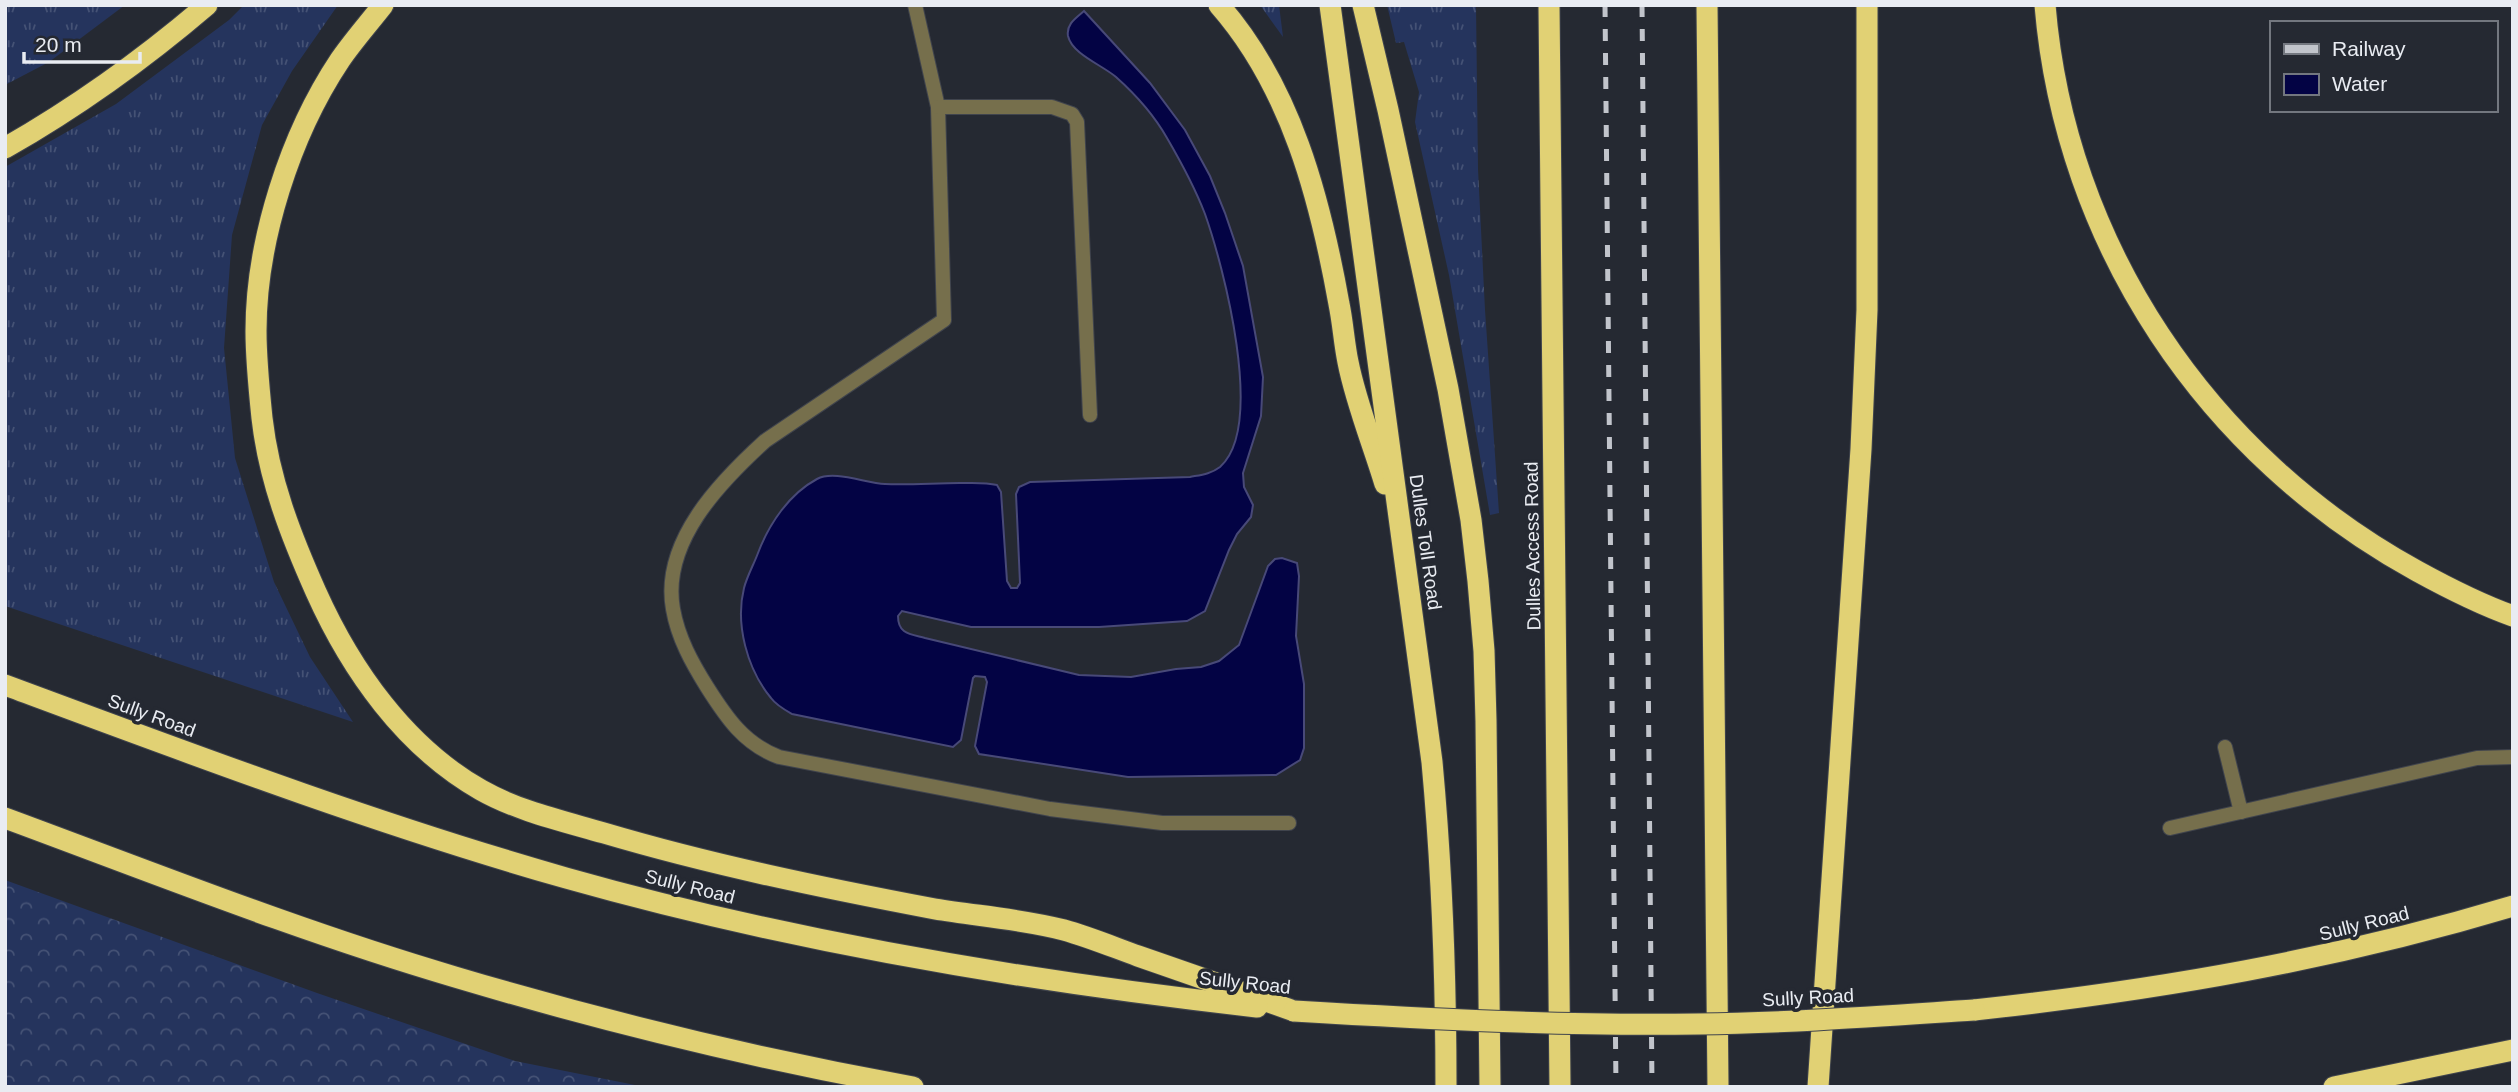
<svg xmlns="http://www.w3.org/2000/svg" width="2518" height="1092" font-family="Helvetica,sans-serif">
<defs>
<pattern id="grass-tufts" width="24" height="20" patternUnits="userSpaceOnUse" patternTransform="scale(1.75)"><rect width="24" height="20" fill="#25345d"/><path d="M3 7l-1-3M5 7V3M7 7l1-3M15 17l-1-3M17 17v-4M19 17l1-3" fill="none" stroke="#455275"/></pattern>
<pattern id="forest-crowns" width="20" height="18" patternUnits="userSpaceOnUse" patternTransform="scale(1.75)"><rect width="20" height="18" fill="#25345d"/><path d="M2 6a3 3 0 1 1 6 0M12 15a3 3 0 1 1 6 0" fill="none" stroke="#455275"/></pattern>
</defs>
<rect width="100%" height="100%" fill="#252932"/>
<!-- grass -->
<g fill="url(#grass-tufts)">
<path d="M5 5H125L49 62 5 85Z"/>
<path d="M244 5H338L292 71 262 125 232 235 224 348 235 458 274 582 310 657 353 722 5 606V167L116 104 229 20Z"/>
<path d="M1260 5H1279L1283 37Z"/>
<path d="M1387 5H1476L1478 169 1485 310 1499 513 1490 515 1449 275 1415 122 1419 92 1404 42 1396 43Z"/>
</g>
<!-- forest -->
<path fill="url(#forest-crowns)" d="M5 880 317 993 515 1061 645 1087H5Z"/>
<!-- water -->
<path fill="#030344" stroke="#484978" stroke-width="2" d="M1084 11 1150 83 1185 130 1210 176 1225 213 1243 266 1263 377 1261 416 1243 473 1244 487 1253 505 1251 517 1237 534 1229 550 1205 611 1187 621 1099 627H971L902 611 898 616C898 634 910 634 925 638L1079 675 1131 677 1176 669 1201 667 1219 661 1239 645 1268 566 1275 559 1282 558 1297 563 1299 576 1296 636 1304 684V748L1300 760 1276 775 1128 777 979 754 975 746 987 682 985 677 975 676 973 678 961 740 953 747 792 714C785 710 776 705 771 698 747 669 735 624 744 588 747 576 754 564 758 553 769 524 789 494 817 479 834 470 865 483 885 484 910 485 935 483 960 483 972 483 985 482 997 485L1001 492 1007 581 1011 588H1017L1020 583 1016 494 1019 487 1030 482 1190 477C1200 475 1211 474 1220 467 1266 426 1223 265 1205 214 1195 188 1181 162 1167 138 1154 115 1135 94 1116 77 1102 65 1072 54 1068 36 1066 24 1076 18 1084 11Z"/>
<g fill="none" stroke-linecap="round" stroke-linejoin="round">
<!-- lane casing -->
<g stroke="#40444d" stroke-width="16">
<g id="lane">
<path d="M915 5 938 107 944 320 765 441C720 482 661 542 673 609 678 638 692 663 707 687 726 717 744 744 779 757L1050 809 1162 823H1289"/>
<path d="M938 107H1052L1072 114 1077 122 1090 415"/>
<path d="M2225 747 2241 812"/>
<path d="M2170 828 2477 758 2513 757"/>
</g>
</g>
<!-- highway casing -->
<g stroke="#40444d" stroke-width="23">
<g id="highway">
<path d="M383 5C369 23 353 41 340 60 290 135 256 241 256 331 256 360 259 389 262 418 269 480 291 536 316 592 351 670 405 747 481 790 518 811 563 821 604 833 712 865 824 888 935 909 977 916 1022 919 1064 930 1089 937 1113 947 1138 956 1190 974 1242 992 1294 1011"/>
<path d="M1219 5C1291 87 1320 198 1339 304 1343 323 1344 343 1348 362 1356 403 1373 444 1385 484"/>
<path d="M1330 5 1432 762C1442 870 1446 978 1446 1087"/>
<path d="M1363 5 1388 110 1448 389 1471 520 1478 581 1484 651 1486 721 1490 1087"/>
<path d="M1549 5 1560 1087"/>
<path d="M1707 5 1718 1087"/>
<path d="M2045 5C2065 245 2207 456 2417 571 2448 588 2479 604 2513 616"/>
<path d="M5 148C77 107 145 58 207 5"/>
<path d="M5 685C191 754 376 824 566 878 792 942 1024 981 1257 1007"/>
<path d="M5 818C154 873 302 932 455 977 606 1022 758 1059 913 1087"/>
<path d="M1974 1010C2159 990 2333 960 2513 906"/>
<path d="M1818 1087 1861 449 1867 310V5"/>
<path d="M2334 1087 2513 1050"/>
</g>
</g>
<!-- lane -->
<use href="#lane" stroke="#766f4c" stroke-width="14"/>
<!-- highway -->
<use href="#highway" stroke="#e1d174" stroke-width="21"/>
<!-- rail -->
<g stroke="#c1c4cb" stroke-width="5" stroke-dasharray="12 12" stroke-linecap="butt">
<path d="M1605 5 1616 1087"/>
<path d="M1642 5 1652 1087"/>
</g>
<!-- highway-bridge casing -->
<g stroke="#40444d" stroke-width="23" stroke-linecap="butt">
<path id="highway-bridge" d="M1294 1011C1428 1019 1563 1026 1698 1024 1790 1023 1882 1016 1974 1010"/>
</g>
<!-- highway-bridge -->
<use href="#highway-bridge" stroke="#e1d174" stroke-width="21"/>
</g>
<g text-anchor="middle" stroke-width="7" stroke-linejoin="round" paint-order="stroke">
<!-- street labels -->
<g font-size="19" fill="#e9ecf2" stroke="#252932">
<text transform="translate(1426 542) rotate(82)" y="7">Dulles Toll Road</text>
<text transform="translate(1532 546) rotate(-91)" y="7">Dulles Access Road</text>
<text transform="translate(152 715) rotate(20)" y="7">Sully Road</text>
<text transform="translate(690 886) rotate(14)" y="7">Sully Road</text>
<text transform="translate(2364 923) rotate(-14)" y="7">Sully Road</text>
<text transform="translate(1245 982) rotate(6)" y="7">Sully Road</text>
<text transform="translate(1808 997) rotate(-3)" y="7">Sully Road</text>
</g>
</g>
<!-- border -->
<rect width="2518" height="1092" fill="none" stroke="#e9ecf2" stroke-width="14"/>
<!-- legend -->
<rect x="2270" y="21" width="228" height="91" fill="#252932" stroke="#73777f" stroke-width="2"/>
<rect x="2284" y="44" width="35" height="10" fill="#c1c4cb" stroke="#73777f" stroke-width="2"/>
<text x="2332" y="56" font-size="21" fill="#e9ecf2">Railway</text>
<rect x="2284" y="74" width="35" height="21" fill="#030344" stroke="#73777f" stroke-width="2"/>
<text x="2332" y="91" font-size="21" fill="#e9ecf2">Water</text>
<!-- scale -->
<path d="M24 52v10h116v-10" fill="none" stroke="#e9ecf2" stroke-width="3.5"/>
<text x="35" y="52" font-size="21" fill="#e9ecf2" stroke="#252932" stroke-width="5" paint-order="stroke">20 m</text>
</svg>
